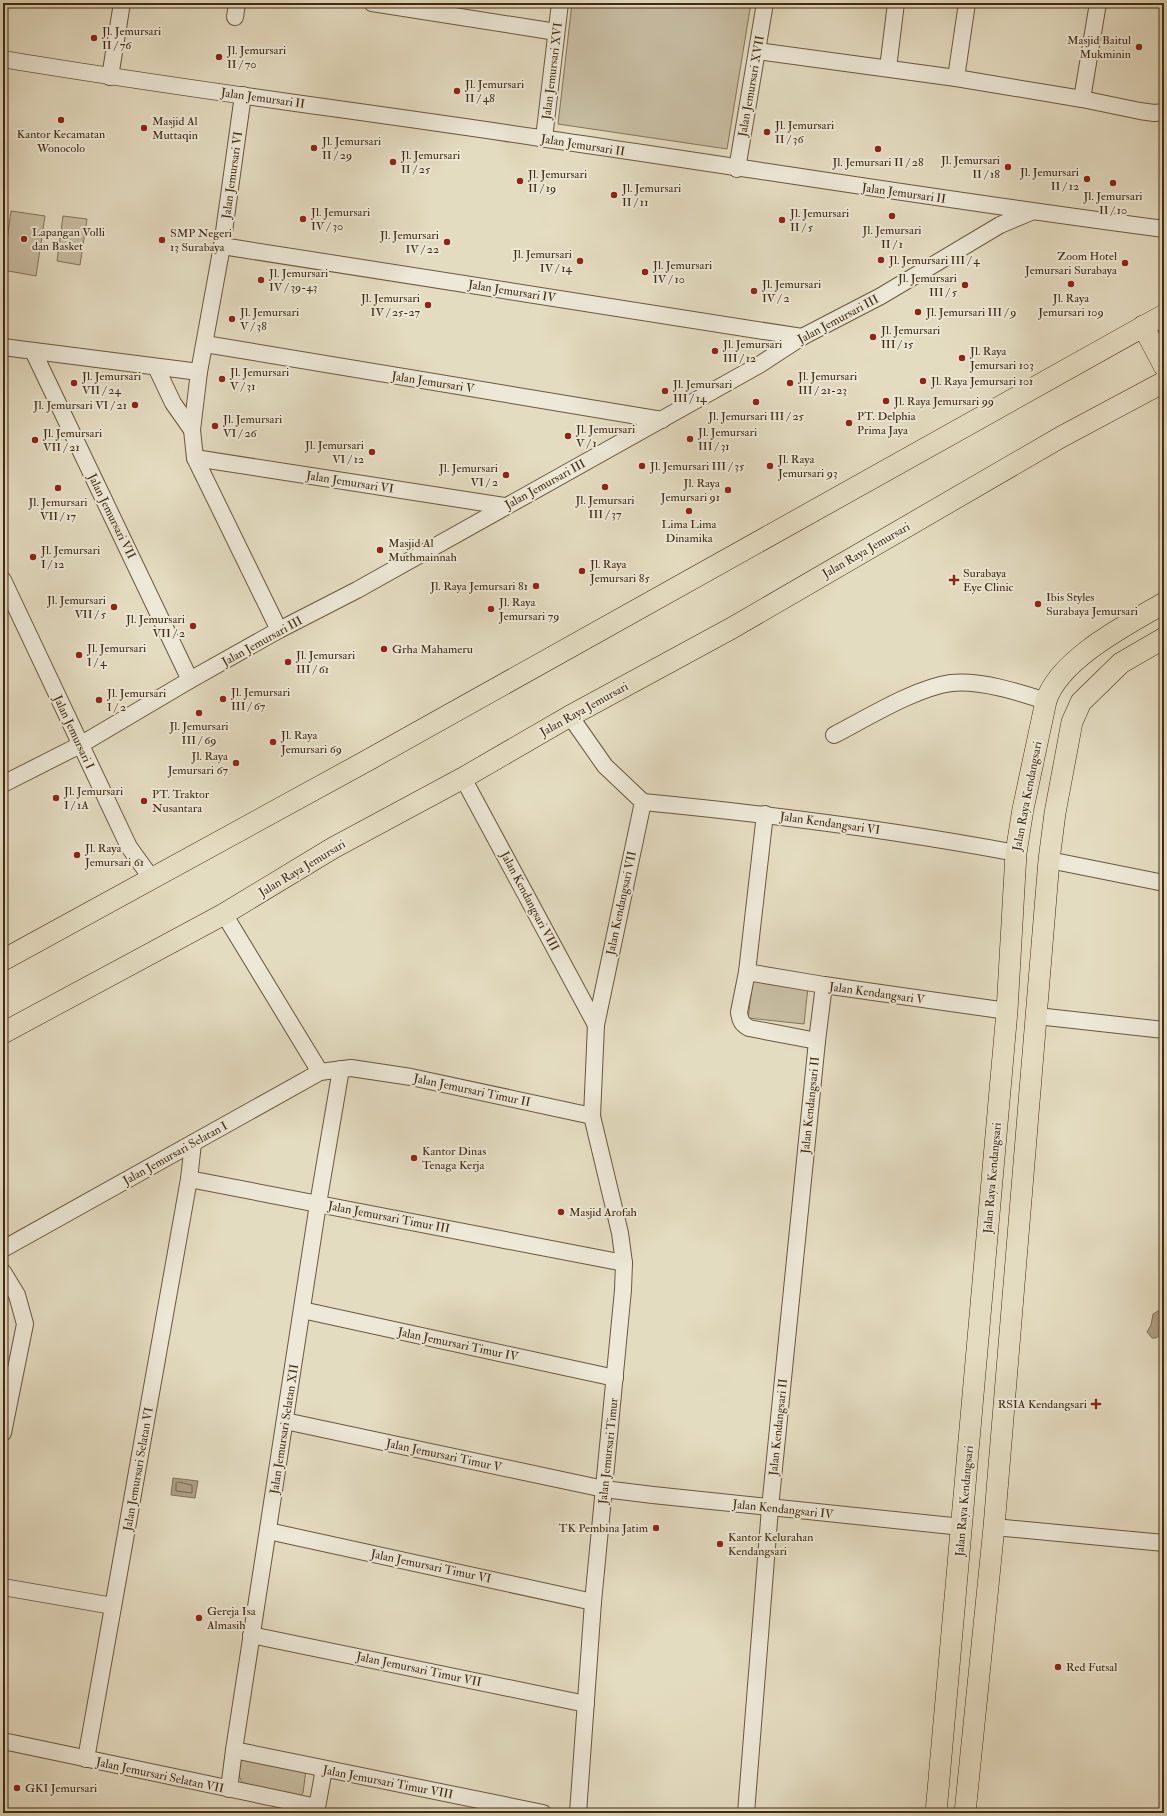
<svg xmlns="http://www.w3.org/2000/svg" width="1167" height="1816" font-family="'IM FELL Double Pica',serif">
<rect width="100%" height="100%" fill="#e4dcc1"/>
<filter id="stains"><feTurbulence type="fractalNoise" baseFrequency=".005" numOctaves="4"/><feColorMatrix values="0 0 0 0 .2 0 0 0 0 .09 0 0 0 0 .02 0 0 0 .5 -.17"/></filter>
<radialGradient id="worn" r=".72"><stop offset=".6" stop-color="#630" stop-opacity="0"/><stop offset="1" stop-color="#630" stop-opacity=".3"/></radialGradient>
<!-- green -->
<g fill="#c8bea3" stroke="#84745a">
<path d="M572 3H751L727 149 558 124Z"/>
<path d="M11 211 45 216 36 276 3 270Z"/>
<path d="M63 216 87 219 80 265 57 261Z"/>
<path d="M753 980 808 987 804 1024 748 1018Z"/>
<path d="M239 1758 306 1770 303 1793 301 1795 296 1796 243 1783C237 1776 238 1766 239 1758Z"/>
</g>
<!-- water -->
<g fill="#ada086" stroke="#827158">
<path d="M1158 1311 1164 1312V1332L1156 1338H1152L1147 1332 1151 1325 1153 1314Z"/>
<path d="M173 1478 198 1481 195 1498 171 1495Z"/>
</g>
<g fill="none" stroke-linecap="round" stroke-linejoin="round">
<!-- shore -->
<path stroke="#77664c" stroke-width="1" d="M178 1482 192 1485V1493L176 1491V1484Z"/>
<!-- minor casing -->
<g stroke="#6a573e" stroke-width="18">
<g id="minor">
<path d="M372 3 556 32"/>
<path d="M235 17 237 3"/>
<path d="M757 51 956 78 1082 99 1140 111 1154 113 1164 112"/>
<path d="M3 59C181 89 361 111 540 138 748 168 955 202 1164 229"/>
<path d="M888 68 896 3"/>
<path d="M110 77 122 3"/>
<path d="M956 78 967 3"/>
<path d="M243 95 222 246 199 372 192 430 195 458 279 630"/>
<path d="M1082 99 1098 3"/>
<path d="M544 138 560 3"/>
<path d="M737 169 765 3"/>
<path d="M222 246 802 337"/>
<path d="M205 344 662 420"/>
<path d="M3 347 199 372"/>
<path d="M33 351 190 680"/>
<path d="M156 367 173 403 192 430"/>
<path d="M195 458 504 506"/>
<path d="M3 580 129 847 152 879"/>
<path d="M570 716 605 766 643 802 596 1025 592 1116 620 1233 624 1263 623 1290 593 1602 578 1813"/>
<path d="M834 735C867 718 915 688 951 683 981 680 1018 692 1046 701"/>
<path d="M463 778 596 1025"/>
<path d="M3 784 80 745 190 680 279 630 357 590 759 365 802 337 881 296 1000 225 1031 212"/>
<path d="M643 802C768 814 893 830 1016 853"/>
<path d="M765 814 747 972 739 1012C740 1021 742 1024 749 1028L817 1041"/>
<path d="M1049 860 1164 883"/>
<path d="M224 914 320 1072"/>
<path d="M747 972 824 985 1007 1011"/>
<path d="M1037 1016 1164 1030"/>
<path d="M193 1143 189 1179 624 1263"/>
<path d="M3 1249 320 1072 351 1068 411 1077 592 1116"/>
<path d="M3 1272 17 1295 25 1324 3 1433"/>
<path d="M302 1310 615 1378"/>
<path d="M285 1421 604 1489 653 1495 962 1527"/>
<path d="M994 1527 1164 1543"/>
<path d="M268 1531 593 1602"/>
<path d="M3 1587 113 1606"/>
<path d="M251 1635 586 1704"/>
<path d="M3 1741 317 1807"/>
<path d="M234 1750 543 1813"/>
<path d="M86 1759 189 1179"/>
<path d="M229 1789 234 1750 318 1204 341 1069"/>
<path d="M316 1813 324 1769"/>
<path d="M746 1813 770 1508 817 1041 824 985"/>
</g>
</g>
<!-- major casing -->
<g stroke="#412b12" stroke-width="22">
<g id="major">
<path d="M1143 326 1164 366"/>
<path d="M3 960 370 759 1164 315"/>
<path d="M3 1033 224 914 333 848 463 778 570 716 732 628 1061 437 1164 382"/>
<path d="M936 1813 1007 1011 1016 853 1023 809 1046 701C1059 659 1128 624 1164 603"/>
<path d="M965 1813 994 1527 1049 860 1055 813 1072 722 1081 702 1121 663 1164 638"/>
</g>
</g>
<!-- minor -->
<use href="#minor" stroke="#ede8d7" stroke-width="16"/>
<!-- major -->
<use href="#major" stroke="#e4dcc1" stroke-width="21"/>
</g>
<!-- markers -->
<g fill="#8f2418" stroke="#ede8d7" stroke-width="1.5">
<circle cx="94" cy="38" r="4"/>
<circle cx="1139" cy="47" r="4"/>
<circle cx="219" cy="57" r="4"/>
<circle cx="457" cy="91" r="4"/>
<circle cx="61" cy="120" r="4"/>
<circle cx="144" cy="128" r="4"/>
<circle cx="767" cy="132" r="4"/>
<circle cx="314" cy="148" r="4"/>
<circle cx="878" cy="149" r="4"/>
<circle cx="393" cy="162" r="4"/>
<circle cx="1008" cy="167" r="4"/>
<circle cx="1087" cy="179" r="4"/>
<circle cx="520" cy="181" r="4"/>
<circle cx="1113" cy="183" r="4"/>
<circle cx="614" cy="195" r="4"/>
<circle cx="892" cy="216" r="4"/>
<circle cx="303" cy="219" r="4"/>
<circle cx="782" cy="220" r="4"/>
<circle cx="24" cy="239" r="4"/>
<circle cx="162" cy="240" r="4"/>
<circle cx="447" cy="242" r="4"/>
<circle cx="881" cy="260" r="4"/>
<circle cx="580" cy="261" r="4"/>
<circle cx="1125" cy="263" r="4"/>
<circle cx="645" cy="272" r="4"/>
<circle cx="261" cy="280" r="4"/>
<circle cx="1071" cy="284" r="4"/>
<circle cx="965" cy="285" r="4"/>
<circle cx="754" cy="291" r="4"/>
<circle cx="428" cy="305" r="4"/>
<circle cx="918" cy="312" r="4"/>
<circle cx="232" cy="319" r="4"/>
<circle cx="873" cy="337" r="4"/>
<circle cx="715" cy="351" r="4"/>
<circle cx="962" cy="358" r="4"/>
<circle cx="222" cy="379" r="4"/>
<circle cx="923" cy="381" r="4"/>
<circle cx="74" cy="383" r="4"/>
<circle cx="790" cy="383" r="4"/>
<circle cx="665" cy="391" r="4"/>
<circle cx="886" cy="401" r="4"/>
<circle cx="756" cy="402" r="4"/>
<circle cx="135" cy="405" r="4"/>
<circle cx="849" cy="423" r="4"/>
<circle cx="215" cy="426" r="4"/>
<circle cx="568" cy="436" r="4"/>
<circle cx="690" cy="439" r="4"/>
<circle cx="35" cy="440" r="4"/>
<circle cx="372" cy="452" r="4"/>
<circle cx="642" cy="466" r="4"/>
<circle cx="770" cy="466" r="4"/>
<circle cx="506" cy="475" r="4"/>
<circle cx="605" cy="487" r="4"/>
<circle cx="58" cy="488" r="4"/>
<circle cx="728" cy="490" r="4"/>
<circle cx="689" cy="511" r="4"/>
<circle cx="380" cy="550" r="4"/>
<circle cx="33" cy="557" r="4"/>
<circle cx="582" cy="571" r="4"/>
<path d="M952 574h4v4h4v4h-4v4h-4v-4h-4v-4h4z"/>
<circle cx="536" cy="586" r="4"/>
<circle cx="1038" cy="604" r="4"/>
<circle cx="114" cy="607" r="4"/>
<circle cx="491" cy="609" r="4"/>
<circle cx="193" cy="626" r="4"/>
<circle cx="384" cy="649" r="4"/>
<circle cx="79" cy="655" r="4"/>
<circle cx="288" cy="662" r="4"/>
<circle cx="223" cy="699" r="4"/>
<circle cx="99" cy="700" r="4"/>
<circle cx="199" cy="713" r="4"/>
<circle cx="273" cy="742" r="4"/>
<circle cx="236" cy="763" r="4"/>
<circle cx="56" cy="798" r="4"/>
<circle cx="144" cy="801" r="4"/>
<circle cx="77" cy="855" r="4"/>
<circle cx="414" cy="1158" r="4"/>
<circle cx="561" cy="1212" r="4"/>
<path d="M1094 1398h4v4h4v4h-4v4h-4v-4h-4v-4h4z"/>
<circle cx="656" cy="1528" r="4"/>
<circle cx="720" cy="1544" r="4"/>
<circle cx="199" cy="1618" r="4"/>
<circle cx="1058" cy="1667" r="4"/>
<circle cx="17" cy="1788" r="4"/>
</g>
<g text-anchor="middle" stroke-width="4" stroke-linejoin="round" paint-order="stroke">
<!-- poi labels -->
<g font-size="12" fill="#412b12" stroke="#ede8d7" text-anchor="start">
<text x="102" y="35">Jl. Jemursari<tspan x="102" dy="14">II / 76</tspan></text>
<text x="1131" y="44" text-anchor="end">Masjid Baitul<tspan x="1131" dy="14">Mukminin</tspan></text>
<text x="227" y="54">Jl. Jemursari<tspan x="227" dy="14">II / 70</tspan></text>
<text x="465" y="88">Jl. Jemursari<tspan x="465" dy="14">II / 48</tspan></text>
<text x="152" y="125">Masjid Al<tspan x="152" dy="14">Muttaqin</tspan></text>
<text x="775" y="129">Jl. Jemursari<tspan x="775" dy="14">II / 36</tspan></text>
<text x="61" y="138" text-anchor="middle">Kantor Kecamatan<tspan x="61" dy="14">Wonocolo</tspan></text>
<text x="322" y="145">Jl. Jemursari<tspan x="322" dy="14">II / 29</tspan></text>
<text x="401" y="159">Jl. Jemursari<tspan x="401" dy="14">II / 25</tspan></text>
<text x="1000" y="164" text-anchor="end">Jl. Jemursari<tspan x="1000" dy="14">II / 18</tspan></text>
<text x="878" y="166" text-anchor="middle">Jl. Jemursari II / 28</text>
<text x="1079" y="176" text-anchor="end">Jl. Jemursari<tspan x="1079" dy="14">II / 12</tspan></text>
<text x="528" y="178">Jl. Jemursari<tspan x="528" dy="14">II / 19</tspan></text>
<text x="622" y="192">Jl. Jemursari<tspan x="622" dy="14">II / 11</tspan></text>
<text x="1113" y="200" text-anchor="middle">Jl. Jemursari<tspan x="1113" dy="14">II / 10</tspan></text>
<text x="311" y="216">Jl. Jemursari<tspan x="311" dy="14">IV / 30</tspan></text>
<text x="790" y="217">Jl. Jemursari<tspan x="790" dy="14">II / 5</tspan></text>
<text x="892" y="234" text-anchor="middle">Jl. Jemursari<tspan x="892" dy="14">II / 1</tspan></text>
<text x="32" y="236">Lapangan Volli<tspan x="32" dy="14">dan Basket</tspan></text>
<text x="170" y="237">SMP Negeri<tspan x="170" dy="14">13 Surabaya</tspan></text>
<text x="439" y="239" text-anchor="end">Jl. Jemursari<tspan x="439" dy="14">IV / 22</tspan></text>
<text x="572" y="258" text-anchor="end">Jl. Jemursari<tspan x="572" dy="14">IV / 14</tspan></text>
<text x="1117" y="260" text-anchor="end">Zoom Hotel<tspan x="1117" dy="14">Jemursari Surabaya</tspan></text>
<text x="889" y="264">Jl. Jemursari III / 4</text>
<text x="653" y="269">Jl. Jemursari<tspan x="653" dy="14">IV / 10</tspan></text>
<text x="269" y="277">Jl. Jemursari<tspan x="269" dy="14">IV / 39-43</tspan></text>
<text x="957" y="282" text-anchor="end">Jl. Jemursari<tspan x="957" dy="14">III / 5</tspan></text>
<text x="762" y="288">Jl. Jemursari<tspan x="762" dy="14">IV / 2</tspan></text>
<text x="420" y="302" text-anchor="end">Jl. Jemursari<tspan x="420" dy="14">IV / 25-27</tspan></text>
<text x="1071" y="302" text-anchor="middle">Jl. Raya<tspan x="1071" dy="14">Jemursari 109</tspan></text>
<text x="240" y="316">Jl. Jemursari<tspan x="240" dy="14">V / 38</tspan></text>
<text x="926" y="316">Jl. Jemursari III / 9</text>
<text x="881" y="334">Jl. Jemursari<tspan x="881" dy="14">III / 15</tspan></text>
<text x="723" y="348">Jl. Jemursari<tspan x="723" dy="14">III / 12</tspan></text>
<text x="970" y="355">Jl. Raya<tspan x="970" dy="14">Jemursari 103</tspan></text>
<text x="230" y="376">Jl. Jemursari<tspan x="230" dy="14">V / 31</tspan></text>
<text x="82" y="380">Jl. Jemursari<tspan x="82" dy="14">VII / 24</tspan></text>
<text x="798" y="380">Jl. Jemursari<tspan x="798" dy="14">III / 21-23</tspan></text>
<text x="931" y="385">Jl. Raya Jemursari 101</text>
<text x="673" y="388">Jl. Jemursari<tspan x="673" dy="14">III / 14</tspan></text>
<text x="894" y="405">Jl. Raya Jemursari 99</text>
<text x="127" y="409" text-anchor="end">Jl. Jemursari VI / 21</text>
<text x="756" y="420" text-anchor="middle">Jl. Jemursari III / 25</text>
<text x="857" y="420">PT. Delphia<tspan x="857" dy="14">Prima Jaya</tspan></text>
<text x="223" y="423">Jl. Jemursari<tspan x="223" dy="14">VI / 26</tspan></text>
<text x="576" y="433">Jl. Jemursari<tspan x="576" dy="14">V / 1</tspan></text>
<text x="698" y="436">Jl. Jemursari<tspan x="698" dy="14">III / 31</tspan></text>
<text x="43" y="437">Jl. Jemursari<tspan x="43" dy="14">VII / 21</tspan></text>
<text x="364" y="449" text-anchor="end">Jl. Jemursari<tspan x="364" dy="14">VI / 12</tspan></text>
<text x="778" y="463">Jl. Raya<tspan x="778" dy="14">Jemursari 93</tspan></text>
<text x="650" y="470">Jl. Jemursari III / 35</text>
<text x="498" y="472" text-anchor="end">Jl. Jemursari<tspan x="498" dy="14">VI / 2</tspan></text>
<text x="720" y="487" text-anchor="end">Jl. Raya<tspan x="720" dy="14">Jemursari 91</tspan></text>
<text x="605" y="504" text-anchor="middle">Jl. Jemursari<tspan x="605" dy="14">III / 37</tspan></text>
<text x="58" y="506" text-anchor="middle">Jl. Jemursari<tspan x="58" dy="14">VII / 17</tspan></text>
<text x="689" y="528" text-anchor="middle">Lima Lima<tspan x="689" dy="14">Dinamika</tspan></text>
<text x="388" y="547">Masjid Al<tspan x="388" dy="14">Muthmainnah</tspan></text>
<text x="41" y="554">Jl. Jemursari<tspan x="41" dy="14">I / 12</tspan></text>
<text x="590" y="568">Jl. Raya<tspan x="590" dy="14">Jemursari 85</tspan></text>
<text x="963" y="577">Surabaya<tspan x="963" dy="14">Eye Clinic</tspan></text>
<text x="528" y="590" text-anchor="end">Jl. Raya Jemursari 81</text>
<text x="1046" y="601">Ibis Styles<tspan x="1046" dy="14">Surabaya Jemursari</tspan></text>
<text x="106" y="604" text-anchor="end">Jl. Jemursari<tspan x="106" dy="14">VII / 5</tspan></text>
<text x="499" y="606">Jl. Raya<tspan x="499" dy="14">Jemursari 79</tspan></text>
<text x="185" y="623" text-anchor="end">Jl. Jemursari<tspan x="185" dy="14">VII / 2</tspan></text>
<text x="87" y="652">Jl. Jemursari<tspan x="87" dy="14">I / 4</tspan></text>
<text x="392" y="653">Grha Mahameru</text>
<text x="296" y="659">Jl. Jemursari<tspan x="296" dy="14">III / 61</tspan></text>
<text x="231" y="696">Jl. Jemursari<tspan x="231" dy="14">III / 67</tspan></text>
<text x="107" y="697">Jl. Jemursari<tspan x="107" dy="14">I / 2</tspan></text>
<text x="199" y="730" text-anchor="middle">Jl. Jemursari<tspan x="199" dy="14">III / 69</tspan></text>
<text x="281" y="739">Jl. Raya<tspan x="281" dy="14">Jemursari 69</tspan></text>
<text x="228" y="760" text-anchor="end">Jl. Raya<tspan x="228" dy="14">Jemursari 67</tspan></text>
<text x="64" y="795">Jl. Jemursari<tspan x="64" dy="14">I / 1A</tspan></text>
<text x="152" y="798">PT. Traktor<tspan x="152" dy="14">Nusantara</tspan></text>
<text x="85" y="852">Jl. Raya<tspan x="85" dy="14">Jemursari 61</tspan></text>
<text x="422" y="1155">Kantor Dinas<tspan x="422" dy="14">Tenaga Kerja</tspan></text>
<text x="569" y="1216">Masjid Arofah</text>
<text x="1087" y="1408" text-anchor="end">RSIA Kendangsari</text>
<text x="648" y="1532" text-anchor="end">TK Pembina Jatim</text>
<text x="728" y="1541">Kantor Kelurahan<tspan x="728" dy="14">Kendangsari</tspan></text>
<text x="207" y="1615">Gereja Isa<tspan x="207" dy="14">Almasih</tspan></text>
<text x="1066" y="1671">Red Futsal</text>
<text x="25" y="1792">GKI Jemursari</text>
</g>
<!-- street labels -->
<g font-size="12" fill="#412b12" stroke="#ede8d7">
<text transform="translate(552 71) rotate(-83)" y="4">Jalan Jemursari XVI</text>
<text transform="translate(751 86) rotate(-80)" y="4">Jalan Jemursari XVII</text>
<text transform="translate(263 98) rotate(8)" y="4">Jalan Jemursari II</text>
<text transform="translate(583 145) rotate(9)" y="4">Jalan Jemursari II</text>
<text transform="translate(232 175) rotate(-82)" y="4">Jalan Jemursari VI</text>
<text transform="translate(904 193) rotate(8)" y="4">Jalan Jemursari II</text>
<text transform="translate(512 291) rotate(9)" y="4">Jalan Jemursari IV</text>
<text transform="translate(838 319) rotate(-28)" y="4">Jalan Jemursari III</text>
<text transform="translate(433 382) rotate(9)" y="4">Jalan Jemursari V</text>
<text transform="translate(350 482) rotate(9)" y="4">Jalan Jemursari VI</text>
<text transform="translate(545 484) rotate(-29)" y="4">Jalan Jemursari III</text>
<text transform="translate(112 516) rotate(64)" y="4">Jalan Jemursari VII</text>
<text transform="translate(866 550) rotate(-30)" y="4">Jalan Raya Jemursari</text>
<text transform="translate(262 641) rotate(-29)" y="4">Jalan Jemursari III</text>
<text transform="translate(584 709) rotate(-29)" y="4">Jalan Raya Jemursari</text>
<text transform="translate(74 732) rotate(65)" y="4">Jalan Jemursari I</text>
<text transform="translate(1027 796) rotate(-79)" y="4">Jalan Raya Kendangsari</text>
<text transform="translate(830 823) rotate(8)" y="4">Jalan Kendangsari VI</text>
<text transform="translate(302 868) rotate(-31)" y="4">Jalan Raya Jemursari</text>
<text transform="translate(530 901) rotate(62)" y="4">Jalan Kendangsari VIII</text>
<text transform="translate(621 903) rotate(-78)" y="4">Jalan Kendangsari VII</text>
<text transform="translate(877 993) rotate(8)" y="4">Jalan Kendangsari V</text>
<text transform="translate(472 1090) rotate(12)" y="4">Jalan Jemursari Timur II</text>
<text transform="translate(810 1105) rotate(-84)" y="4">Jalan Kendangsari II</text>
<text transform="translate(175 1153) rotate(-29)" y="4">Jalan Jemursari Selatan I</text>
<text transform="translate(992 1178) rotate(-85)" y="4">Jalan Raya Kendangsari</text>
<text transform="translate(389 1217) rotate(11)" y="4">Jalan Jemursari Timur III</text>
<text transform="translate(458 1344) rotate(12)" y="4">Jalan Jemursari Timur IV</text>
<text transform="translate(778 1427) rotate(-84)" y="4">Jalan Kendangsari II</text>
<text transform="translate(284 1429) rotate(-81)" y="4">Jalan Jemursari Selatan XII</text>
<text transform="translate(608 1451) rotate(-84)" y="4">Jalan Jemursari Timur</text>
<text transform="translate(444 1455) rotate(12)" y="4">Jalan Jemursari Timur V</text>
<text transform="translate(138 1469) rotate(-80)" y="4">Jalan Jemursari Selatan VI</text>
<text transform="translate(964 1501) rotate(-85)" y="4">Jalan Raya Kendangsari</text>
<text transform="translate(783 1509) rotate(6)" y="4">Jalan Kendangsari IV</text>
<text transform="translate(431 1566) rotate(12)" y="4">Jalan Jemursari Timur VI</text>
<text transform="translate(419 1669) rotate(12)" y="4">Jalan Jemursari Timur VII</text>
<text transform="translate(160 1775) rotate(12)" y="4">Jalan Jemursari Selatan VII</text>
<text transform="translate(388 1782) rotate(11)" y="4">Jalan Jemursari Timur VIII</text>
</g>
</g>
<!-- margin -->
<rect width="1167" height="1816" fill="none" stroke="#e4dcc1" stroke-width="16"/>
<rect x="4" y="4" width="1159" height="1808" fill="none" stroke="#412b12" stroke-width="2"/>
<rect x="8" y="8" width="1151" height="1800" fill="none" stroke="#412b12"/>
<rect width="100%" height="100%" filter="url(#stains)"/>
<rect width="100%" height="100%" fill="url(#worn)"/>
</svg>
